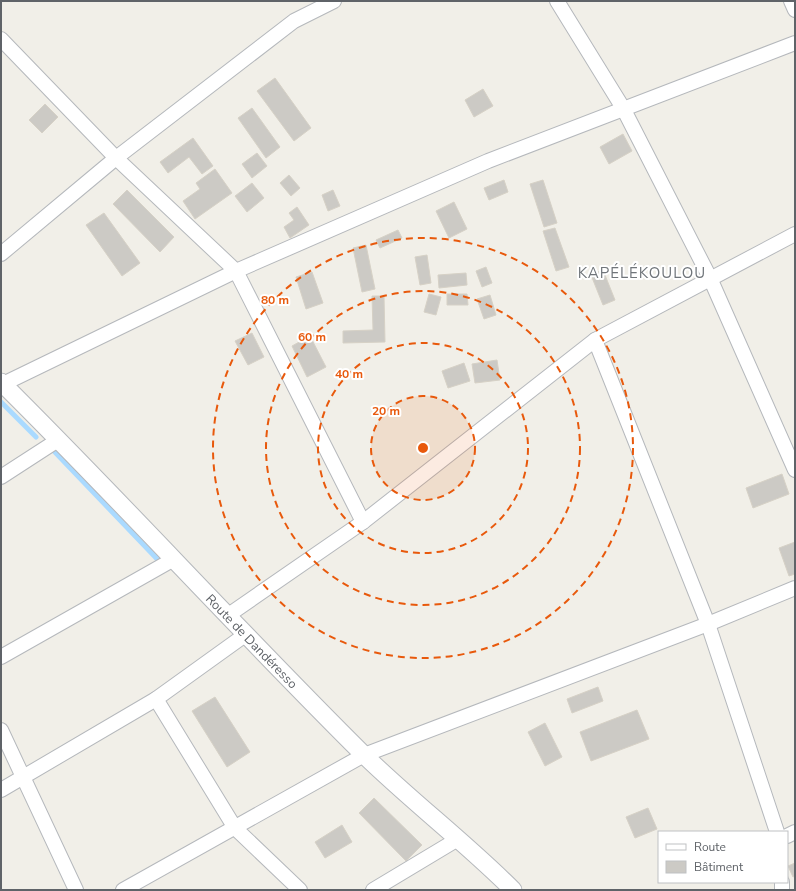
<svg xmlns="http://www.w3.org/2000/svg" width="796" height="891" font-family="'Nunito Sans',sans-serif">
<rect width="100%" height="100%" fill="#f1efe8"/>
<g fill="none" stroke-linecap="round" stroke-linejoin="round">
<!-- stream -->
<g stroke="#aadaff" stroke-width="5">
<path d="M1 402 36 437"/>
<path d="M53 450 160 562"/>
</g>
</g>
<!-- building -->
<g fill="#cccac5" stroke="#d6d1c6">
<path d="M275 78 311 128 294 141 257 91Z"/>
<path d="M483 89 493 106 474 117 465 100Z"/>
<path d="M45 104 58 117 42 133 29 120Z"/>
<path d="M252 108 280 147 266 158 238 118Z"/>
<path d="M623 134 632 151 609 164 600 147Z"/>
<path d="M193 138 213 166 202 174 189 157 168 173 160 162Z"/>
<path d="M257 153 267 166 252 178 242 164Z"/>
<path d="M215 169 232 193 195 219 183 201 200 189 196 183Z"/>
<path d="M289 175 300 188 291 196 280 183Z"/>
<path d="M504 180 508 192 489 200 484 188Z"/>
<path d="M543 180 557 223 544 227 530 184Z"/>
<path d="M252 183 264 198 247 212 235 196Z"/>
<path d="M127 190 174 237 160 252 113 204Z"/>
<path d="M333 190 340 206 328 211 322 195Z"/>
<path d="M454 202 467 229 449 238 436 211Z"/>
<path d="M297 207 309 225 290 238 284 227 294 220 289 213Z"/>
<path d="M104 213 140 263 122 276 86 225Z"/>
<path d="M555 228 569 267 556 271 543 231Z"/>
<path d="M398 230 402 238 380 248 376 240Z"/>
<path d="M366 245 375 289 362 292 353 248Z"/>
<path d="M427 255 431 283 420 285 415 257Z"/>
<path d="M486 267 492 283 482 287 476 271Z"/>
<path d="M603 270 615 300 603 305 591 275Z"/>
<path d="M312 272 323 303 306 309 296 277Z"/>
<path d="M466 273 467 285 439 288 438 275Z"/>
<path d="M429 294 441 297 436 315 424 312Z"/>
<path d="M447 294H467L468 305H447Z"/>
<path d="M490 295 496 315 484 319 477 299Z"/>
<path d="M372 296H384L385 342 343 343V331L373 330Z"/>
<path d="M252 333 264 357 248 365 235 341Z"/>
<path d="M310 336 326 367 307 377 292 346Z"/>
<path d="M497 360 500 380 475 383 472 364Z"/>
<path d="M464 363 470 381 448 388 442 371Z"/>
<path d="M782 474 789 494 753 508 746 488Z"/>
<path d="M795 542V574L789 576 779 548Z"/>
<path d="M598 687 603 701 572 713 567 699Z"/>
<path d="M215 697 250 752 227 767 192 711Z"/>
<path d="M637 710 649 739 591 761 580 732Z"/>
<path d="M545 723 562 757 545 766 528 732Z"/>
<path d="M374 798 422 845 406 861 359 813Z"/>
<path d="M648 808 657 829 635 838 626 817Z"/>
<path d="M342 825 352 842 325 858 315 842Z"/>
<path d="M795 863V876L793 877 788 866Z"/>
</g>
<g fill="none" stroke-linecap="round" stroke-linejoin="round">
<!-- minor casing -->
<g stroke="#b5b8bc" stroke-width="16">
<g id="minor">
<path d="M557 1 623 108 710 278 795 470"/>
<path d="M791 1 795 10"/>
<path d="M1 39 116 158 236 271 363 522"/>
<path d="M1 254 116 158 294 21 334 1"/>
<path d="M595 340 708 624 777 832"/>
<path d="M1 385 236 271 488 161 795 43"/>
<path d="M1 477 58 440"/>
<path d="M227 616 363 522 595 340 795 234"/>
<path d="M245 635 156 699 235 828 300 890"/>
<path d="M1 657 174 559"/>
<path d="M1 730 76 890"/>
<path d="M1 790 156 699"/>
<path d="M787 836 795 832"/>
<path d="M782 882V890"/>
<path d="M123 890 364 755 708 624 795 588"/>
<path d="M373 890 458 839"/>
</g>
</g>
<!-- tertiary casing -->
<g stroke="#b5b8bc" stroke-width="19">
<path id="tertiary" d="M1 382C124 504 240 632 363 754 411 801 465 842 513 890"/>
</g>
<!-- minor -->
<use href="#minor" stroke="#fff" stroke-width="14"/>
<!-- tertiary -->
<use href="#tertiary" stroke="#fff" stroke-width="17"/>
</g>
<!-- distance rings -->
<circle cx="423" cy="448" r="52" fill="#e8590c" fill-opacity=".12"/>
<g fill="none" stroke="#e8590c" stroke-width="2" stroke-dasharray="7 5">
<circle cx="423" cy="448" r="52"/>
<circle cx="423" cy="448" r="105"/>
<circle cx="423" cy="448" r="157"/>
<circle cx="423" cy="448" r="210"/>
</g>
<g text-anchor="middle" stroke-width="4" stroke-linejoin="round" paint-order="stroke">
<!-- street labels -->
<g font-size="13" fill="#5f6368" stroke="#fff">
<text transform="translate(252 641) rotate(46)" y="5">Route de Dandéresso</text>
</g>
<!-- quarter labels -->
<g font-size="15" letter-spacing="1" fill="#70757a" stroke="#fff">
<text x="642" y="278">KAPÉLÉKOULOU</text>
</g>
</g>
<circle cx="423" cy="448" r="6" fill="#e8590c" stroke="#fff" stroke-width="2"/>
<g font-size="12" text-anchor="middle" font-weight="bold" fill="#e8590c" stroke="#fff" stroke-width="4" stroke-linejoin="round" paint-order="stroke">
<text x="275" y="304">80 m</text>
<text x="312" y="341">60 m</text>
<text x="349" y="378">40 m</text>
<text x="386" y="415">20 m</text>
</g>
<!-- border -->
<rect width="796" height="891" fill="none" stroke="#5f6368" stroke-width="4"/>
<!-- legend -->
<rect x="658" y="831" width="130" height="52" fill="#ffffff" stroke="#bfc1c3"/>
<rect x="666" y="844" width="20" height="6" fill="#ffffff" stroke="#bfc1c3"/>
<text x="694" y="851" font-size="12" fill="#5f6368">Route</text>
<rect x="666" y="861" width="20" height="12" fill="#cccac5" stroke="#bfc1c3"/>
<text x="694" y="871" font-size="12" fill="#5f6368">Bâtiment</text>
</svg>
